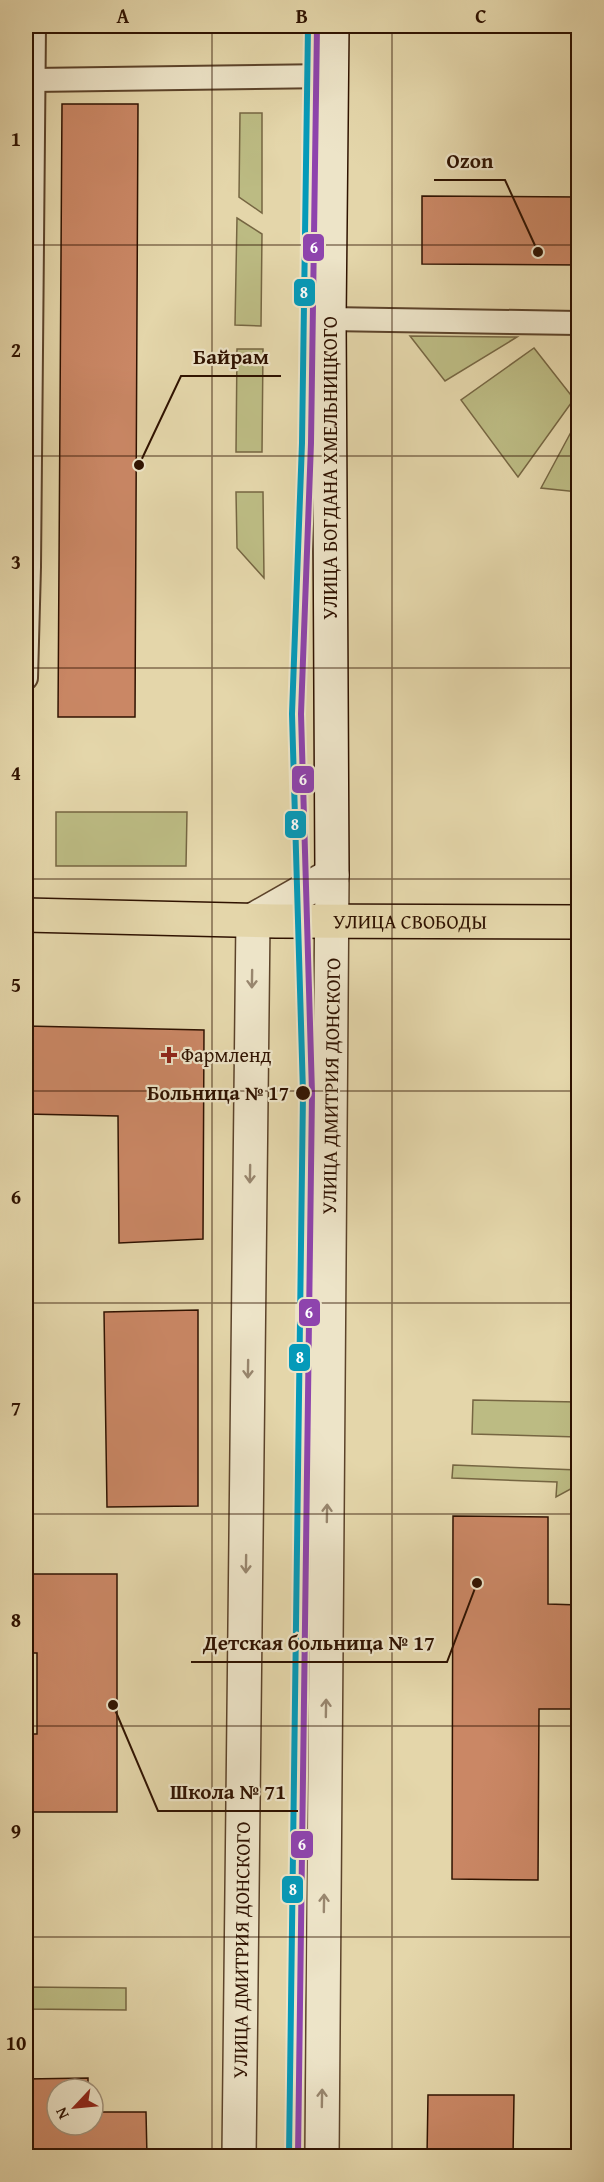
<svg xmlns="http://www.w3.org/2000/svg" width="604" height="2182" font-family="'Gentium Book Plus',serif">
<rect width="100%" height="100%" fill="#e4d6aa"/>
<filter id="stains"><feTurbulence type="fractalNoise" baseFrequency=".00333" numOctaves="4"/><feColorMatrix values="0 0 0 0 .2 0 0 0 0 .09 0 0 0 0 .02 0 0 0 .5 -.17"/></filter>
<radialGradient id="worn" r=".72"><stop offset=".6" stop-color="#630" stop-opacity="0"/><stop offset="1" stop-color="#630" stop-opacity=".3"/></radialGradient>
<!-- green -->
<g fill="#bcbb83" stroke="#766642" stroke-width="1.5">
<path d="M240 113H262V213L239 197Z"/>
<path d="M237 218 262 234 261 326 235 325Z"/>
<path d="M410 336 517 337 445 381Z"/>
<path d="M534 348 574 399 518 477 461 400Z"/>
<path d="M237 349H263L262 452H236Z"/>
<path d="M578 419V492L541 488Z"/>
<path d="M236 492H263L264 578 237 548Z"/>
<path d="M56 812H187L186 866H56Z"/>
<path d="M473 1400 578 1402V1437L472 1434Z"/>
<path d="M453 1465 578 1470V1485L556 1497 557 1482 452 1478Z"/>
<path d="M26 1987 126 1988V2010L26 2009Z"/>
</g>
<!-- building -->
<g fill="#ca8765" stroke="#2f1200" stroke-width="1.5">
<path d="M62 104H138L135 717H58Z"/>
<path d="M422 196 579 197V265L422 264Z"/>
<path d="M26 1026 204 1030 203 1239 119 1243 118 1116 26 1114Z"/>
<path d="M198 1310V1506L107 1507 104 1312Z"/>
<path d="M453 1516 548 1517V1604L579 1605V1709H539L538 1880 452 1879Z"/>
<path d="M26 1574H117V1812H26V1734H37V1653H26Z"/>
<path d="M88 2078V2089H57V2125H93V2112H146L147 2157H26V2079Z"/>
<path d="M428 2095H514L513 2157H427Z"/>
</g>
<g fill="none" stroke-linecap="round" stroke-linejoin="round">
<!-- service casing -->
<g stroke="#5c432a" stroke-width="26">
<g id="service">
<path d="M33 80 331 76"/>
<path d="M329 319 578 323"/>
<path d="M26 678 29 567 34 26"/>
</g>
</g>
<!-- tertiary casing -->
<g stroke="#5c432a" stroke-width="36">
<g id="tertiary">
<path id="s1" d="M239 2156 253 920 332 875 322 2156"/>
</g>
</g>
<!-- secondary casing -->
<g stroke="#2f1200" stroke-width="36">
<path id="secondary" d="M332 875 329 319 332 26"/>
</g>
<!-- primary casing -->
<g stroke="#2f1200" stroke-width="36">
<g id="primary">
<path id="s2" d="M26 915 276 921 578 922"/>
</g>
</g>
<!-- service -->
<use href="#service" stroke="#ede4c8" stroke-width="22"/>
<!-- tertiary -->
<use href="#tertiary" stroke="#ede4c8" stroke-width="33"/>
<!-- secondary -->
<use href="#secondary" stroke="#ede4c8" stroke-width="33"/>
<!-- primary -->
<use href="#primary" stroke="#e4d6aa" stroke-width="33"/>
<!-- tram-1 casing -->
<g stroke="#ede4c8" stroke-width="10">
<path id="tram-1" d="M289 2156 303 1093 292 714 302 443 308 26"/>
</g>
<!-- tram-2 casing -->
<g stroke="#ede4c8" stroke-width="10">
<path id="tram-2" d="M298 2156 312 1093 301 714 311 443 317 26"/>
</g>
<!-- tram-1 -->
<use href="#tram-1" stroke="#059ab9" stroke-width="6"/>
<!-- tram-2 -->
<use href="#tram-2" stroke="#8e44ad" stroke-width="6"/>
</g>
<!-- one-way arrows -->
<defs><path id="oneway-shaft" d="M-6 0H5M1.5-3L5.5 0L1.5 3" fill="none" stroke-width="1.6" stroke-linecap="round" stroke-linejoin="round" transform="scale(1.5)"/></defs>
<g stroke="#98866e">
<use href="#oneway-shaft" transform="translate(252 979) rotate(91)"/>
<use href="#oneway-shaft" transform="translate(250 1174) rotate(91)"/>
<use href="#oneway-shaft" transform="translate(248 1369) rotate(91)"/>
<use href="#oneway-shaft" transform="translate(327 1513) rotate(-89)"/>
<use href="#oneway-shaft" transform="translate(246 1564) rotate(91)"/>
<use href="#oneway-shaft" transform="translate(326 1708) rotate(-89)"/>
<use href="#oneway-shaft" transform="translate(324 1903) rotate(-89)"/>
<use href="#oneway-shaft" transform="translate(322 2098) rotate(-89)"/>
</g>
<!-- grid -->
<path fill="none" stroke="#2f1200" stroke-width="1.5" stroke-opacity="0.55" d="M212 26V2156M392 26V2156M26 245H578M26 456H578M26 668H578M26 879H578M26 1091H578M26 1303H578M26 1514H578M26 1726H578M26 1937H578"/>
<!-- markers -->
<path fill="#8f2418" stroke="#ede4c8" stroke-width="2" d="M166 1046h6v6h6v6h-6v6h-6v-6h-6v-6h6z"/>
<circle fill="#2f1200" stroke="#ede4c8" stroke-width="2" cx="303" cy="1093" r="8"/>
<g text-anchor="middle" stroke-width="4.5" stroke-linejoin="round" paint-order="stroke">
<!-- street labels -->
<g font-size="20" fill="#2f1200" stroke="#ede4c8">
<text transform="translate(330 468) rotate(-90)" y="7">УЛИЦА БОГДАНА ХМЕЛЬНИЦКОГО</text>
<text dy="7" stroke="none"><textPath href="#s2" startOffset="384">УЛИЦА СВОБОДЫ</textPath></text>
<text transform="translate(331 1086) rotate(-89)" y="7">УЛИЦА ДМИТРИЯ ДОНСКОГО</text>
<text dy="7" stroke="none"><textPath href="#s1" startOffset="206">УЛИЦА ДМИТРИЯ ДОНСКОГО</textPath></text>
</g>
<!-- poi labels -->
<g font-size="20" fill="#2f1200" stroke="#ede4c8" text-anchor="start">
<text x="181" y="1062">Фармленд</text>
</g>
<!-- stop labels -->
<g font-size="20" font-weight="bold" fill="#2f1200" stroke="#ede4c8" text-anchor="end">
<text x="289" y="1100">Больница № 17</text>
</g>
</g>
<!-- callouts -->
<path fill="none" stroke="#2f1200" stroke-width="2" d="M538 252L505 180H434M139 465L181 376H281M477 1583L447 1662H191M113 1705L158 1811H298"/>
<g fill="#2f1200" stroke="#ede4c8" stroke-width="2">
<circle cx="538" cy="252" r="6"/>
<circle cx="139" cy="465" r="6"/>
<circle cx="477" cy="1583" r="6"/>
<circle cx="113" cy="1705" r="6"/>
</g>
<g font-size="21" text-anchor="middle" font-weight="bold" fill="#2f1200" stroke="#ede4c8" stroke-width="4.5" stroke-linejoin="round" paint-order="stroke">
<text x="470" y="168">Ozon</text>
<text x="231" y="364">Байрам</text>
<text x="319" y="1650">Детская больница № 17</text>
<text x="228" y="1799">Школа № 71</text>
</g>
<g stroke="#ede4c8" stroke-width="2">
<rect x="302" y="233" width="23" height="29" rx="6" fill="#8e44ad"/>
<rect x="293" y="278" width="23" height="29" rx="6" fill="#059ab9"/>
<rect x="291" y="765" width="24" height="29" rx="6" fill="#8e44ad"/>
<rect x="284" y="810" width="23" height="29" rx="6" fill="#059ab9"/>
<rect x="298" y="1298" width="23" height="29" rx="6" fill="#8e44ad"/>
<rect x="288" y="1343" width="23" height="29" rx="6" fill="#059ab9"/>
<rect x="290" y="1830" width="24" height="29" rx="6" fill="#8e44ad"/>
<rect x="281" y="1875" width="23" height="29" rx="6" fill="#059ab9"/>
</g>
<g font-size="16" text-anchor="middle" font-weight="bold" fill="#fff">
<text x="314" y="253">6</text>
<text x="304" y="298">8</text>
<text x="303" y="785">6</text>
<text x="295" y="830">8</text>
<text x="309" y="1318">6</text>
<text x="300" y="1363">8</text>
<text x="302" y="1850">6</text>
<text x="293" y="1895">8</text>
</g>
<!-- margin -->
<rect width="604" height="2182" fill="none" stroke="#e4d6aa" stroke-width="66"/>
<!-- north arrow -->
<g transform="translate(75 2107) rotate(244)"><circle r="28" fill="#ede4c8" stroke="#a19078" stroke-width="1.5"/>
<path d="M0-4.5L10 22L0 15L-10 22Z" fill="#8f2418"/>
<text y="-9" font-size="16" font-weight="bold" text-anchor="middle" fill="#2f1200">N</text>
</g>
<rect x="33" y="33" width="538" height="2116" fill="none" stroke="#2f1200" stroke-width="2"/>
<g font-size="20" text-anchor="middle" font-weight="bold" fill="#2f1200">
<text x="123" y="23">A</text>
<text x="302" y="23">B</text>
<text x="481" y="23">C</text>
<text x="16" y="146">1</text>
<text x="16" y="357">2</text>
<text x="16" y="569">3</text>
<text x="16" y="780">4</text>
<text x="16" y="992">5</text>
<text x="16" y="1204">6</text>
<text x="16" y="1415">7</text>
<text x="16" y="1627">8</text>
<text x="16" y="1838">9</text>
<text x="16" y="2050">10</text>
</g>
<rect width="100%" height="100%" filter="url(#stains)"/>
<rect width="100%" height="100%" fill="url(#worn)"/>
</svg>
